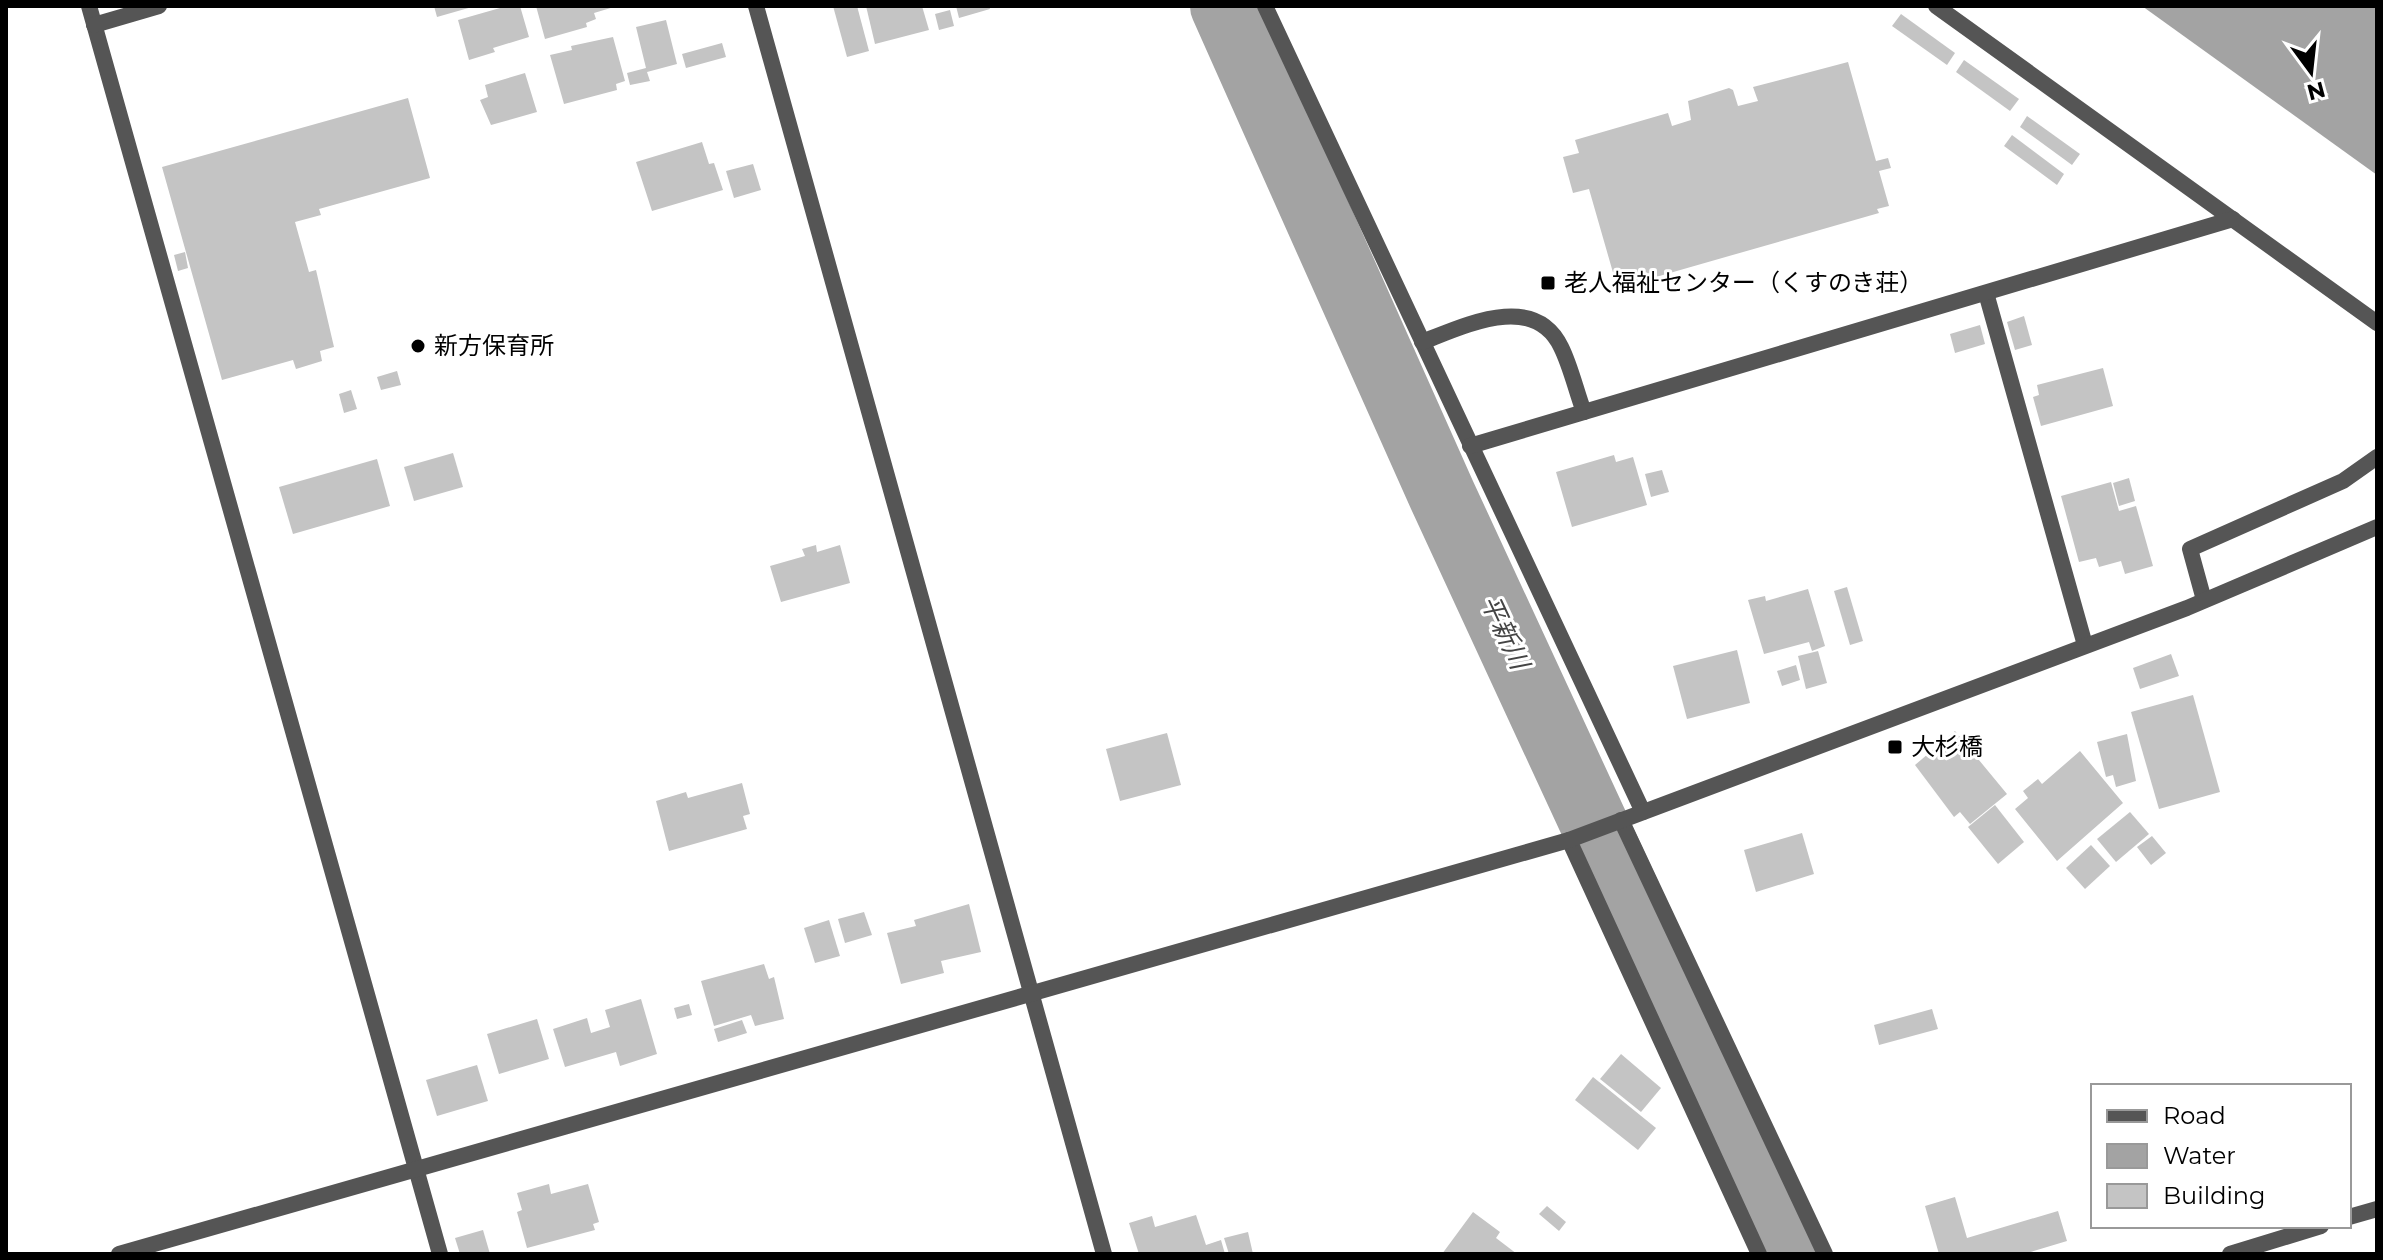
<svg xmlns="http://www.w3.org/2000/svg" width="2383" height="1260" font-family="Montserrat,'Noto Sans JP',sans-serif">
<rect width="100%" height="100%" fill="#fff"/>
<!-- water -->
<path fill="#a3a3a3" d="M2142 6H2377V175Z"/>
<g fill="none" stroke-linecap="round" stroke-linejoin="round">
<!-- river -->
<path stroke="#a3a3a3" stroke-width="68" d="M1224 6 1442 495 1793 1254"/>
</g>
<!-- building -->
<g fill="#c4c4c4">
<path d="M434 6H472V7L437 17Z"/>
<path d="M507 6H520L529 37 493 48 495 52 469 60 458 20Z"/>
<path d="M536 6H614V7L594 13 596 19 586 23 587 27 545 39Z"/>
<path d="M833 6H857L869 51 847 57Z"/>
<path d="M866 6H922L929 30 875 44Z"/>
<path d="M956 6H989L990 9 959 18Z"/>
<path d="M950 10 954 26 939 30 935 14Z"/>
<path d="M1901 14 1955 53 1947 65 1892 26Z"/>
<path d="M666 20 677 64 647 72 650 81 630 85 627 73 646 68 636 27Z"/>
<path d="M613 37 625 81 616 84 617 90 564 104 550 55 572 50 571 46Z"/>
<path d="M722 43 726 57 686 68 682 54Z"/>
<path d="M1964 60 2019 99 2010 111 1956 72Z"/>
<path d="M1848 62 1876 161 1888 158 1891 168 1879 171 1889 206 1877 209 1879 213 1628 285 1627 280 1616 283 1589 189 1573 193 1563 157 1579 153 1575 140 1668 113 1672 126 1691 120 1688 101 1729 88 1733 90 1738 106 1758 101 1753 87Z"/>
<path d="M525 73 537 112 491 125 480 100 488 97 485 85Z"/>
<path d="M408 98 430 178 319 209 321 215 295 222 309 272 316 270 334 347 320 351 322 361 296 369 293 360 222 380 162 167Z"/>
<path d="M2027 116 2080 154 2072 165 2020 127Z"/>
<path d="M2012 135 2064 174 2057 185 2004 146Z"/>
<path d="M702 142 709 164 714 163 723 190 652 211 636 162Z"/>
<path d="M753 164 761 190 734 198 726 171Z"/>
<path d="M185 252 188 268 178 271 174 255Z"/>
<path d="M2024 316 2032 345 2015 350 2007 322Z"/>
<path d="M1980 325 1985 344 1955 353 1950 334Z"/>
<path d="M2103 368 2113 406 2041 426 2033 397 2039 395 2037 385Z"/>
<path d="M397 371 401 385 381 390 377 377Z"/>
<path d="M351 390 357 409 344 413 339 394Z"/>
<path d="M453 453 463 487 414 501 404 467Z"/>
<path d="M1614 455 1616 462 1633 457 1647 505 1572 527 1556 472Z"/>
<path d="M377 459 390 506 293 534 279 487Z"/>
<path d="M1662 470 1669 492 1651 497 1645 474Z"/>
<path d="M2129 478 2135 501 2119 506 2113 483Z"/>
<path d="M2111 482 2119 511 2136 506 2153 566 2125 574 2121 561 2099 567 2096 558 2079 562 2061 496Z"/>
<path d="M816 545 817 552 840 545 850 583 781 602 770 566 805 556 802 549Z"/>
<path d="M1847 587 1863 641 1850 645 1834 591Z"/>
<path d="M1808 589 1825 646 1812 651 1809 642 1764 654 1748 600 1765 596 1766 601Z"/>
<path d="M1737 650 1750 703 1687 719 1673 666Z"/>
<path d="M1818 651 1827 683 1806 689 1798 656Z"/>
<path d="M2171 654 2179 676 2140 689 2133 668Z"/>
<path d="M1796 665 1800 680 1782 686 1777 671Z"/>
<path d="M2193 695 2220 792 2159 809 2131 712Z"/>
<path d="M1955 731 2007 794 1970 824 1960 812 1954 817 1915 765Z"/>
<path d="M1167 733 1181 785 1120 801 1106 749Z"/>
<path d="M2127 734 2136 781 2116 787 2113 775 2106 777 2097 742Z"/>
<path d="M2080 751 2123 803 2057 861 2015 809 2028 798 2023 791 2038 779 2042 784Z"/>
<path d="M742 783 750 814 743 816 747 829 669 851 656 801 686 792 688 798Z"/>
<path d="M1995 805 2024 842 1998 864 1968 827Z"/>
<path d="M2130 812 2149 834 2116 862 2097 839Z"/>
<path d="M1802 833 1814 874 1756 892 1744 850Z"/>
<path d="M2152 836 2166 853 2151 865 2137 847Z"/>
<path d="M2091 845 2110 866 2085 889 2066 868Z"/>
<path d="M969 904 981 952 941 961 944 973 901 984 887 933 916 926 914 920Z"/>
<path d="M864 912 872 935 845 943 838 919Z"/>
<path d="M829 920 840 956 815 963 804 928Z"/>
<path d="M764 964 769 979 774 977 784 1019 755 1026 751 1015 714 1026 701 981Z"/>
<path d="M641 999 657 1054 620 1066 616 1052 565 1067 553 1029 587 1018 591 1033 610 1027 605 1010Z"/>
<path d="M689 1004 692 1015 677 1019 674 1008Z"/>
<path d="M1932 1009 1938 1029 1879 1045 1874 1025Z"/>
<path d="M537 1019 549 1059 499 1074 487 1034Z"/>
<path d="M742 1020 747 1033 718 1042 714 1029Z"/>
<path d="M1621 1054 1661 1088 1641 1112 1600 1079Z"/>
<path d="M477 1065 488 1101 437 1116 426 1080Z"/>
<path d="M1593 1077 1656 1128 1638 1150 1575 1100Z"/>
<path d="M549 1184 551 1194 588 1184 599 1222 593 1224 595 1230 527 1248 517 1212 522 1210 517 1193Z"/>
<path d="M1955 1197 1967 1238 2058 1211 2067 1241 2024 1254H1939L1925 1206Z"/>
<path d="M1547 1206 1566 1222 1559 1231 1539 1214Z"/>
<path d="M1473 1212 1500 1232 1496 1238 1517 1254H1442Z"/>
<path d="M1196 1215 1206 1245 1221 1240 1225 1254H1139L1129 1223 1152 1216 1155 1227Z"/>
<path d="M483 1230 490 1254H460L455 1238Z"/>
<path d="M1248 1232 1253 1254H1229L1224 1238Z"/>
</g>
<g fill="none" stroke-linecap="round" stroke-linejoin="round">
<!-- minor -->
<g stroke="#555" stroke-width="16">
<path d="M89 6 440 1254"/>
<path d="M756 6 1104 1254"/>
<path d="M1265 6 1643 812"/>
<path d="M1936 6 2377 323"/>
<path d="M94 25 159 6"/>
<path d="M1986 293 2085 645"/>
<path d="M1422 342C1464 326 1534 291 1561 347 1571 367 1576 391 1584 412"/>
<path d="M1470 446 2233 219"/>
<path d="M2204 600 2190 549 2343 481 2377 457"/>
<path d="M1621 820 1825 1254"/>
<path d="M1569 840 1759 1254"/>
<path d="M2349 1217 2377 1209"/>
<path d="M2230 1254 2321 1226"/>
</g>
<!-- tertiary -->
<path stroke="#555" stroke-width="16" d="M119 1254 1569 840 2187 608 2377 527"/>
</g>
<!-- markers -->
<g fill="#000" stroke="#fff" stroke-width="3">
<rect x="1540" y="275" width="16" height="16" rx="4"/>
<circle cx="418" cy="346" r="8"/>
<rect x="1887" y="739" width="16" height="16" rx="4"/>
</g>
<g text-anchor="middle" stroke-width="6" stroke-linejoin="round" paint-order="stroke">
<!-- poi labels -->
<g font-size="24" fill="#000" stroke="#fff" text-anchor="start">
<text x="1564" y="291">老人福祉センター（くすのき荘）</text>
<text x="434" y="354">新方保育所</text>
<text x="1911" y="755">大杉橋</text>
</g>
<!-- water labels -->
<g font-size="26" font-style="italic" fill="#444" stroke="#fff">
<text transform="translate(1505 632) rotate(65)" y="9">平新川</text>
</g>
</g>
<!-- border -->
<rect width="2383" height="1260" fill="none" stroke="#000000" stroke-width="16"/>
<!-- legend -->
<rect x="2091" y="1084" width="260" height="144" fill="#ffffff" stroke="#999999" stroke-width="2"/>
<rect x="2107" y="1110" width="40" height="12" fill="#555555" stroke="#999999" stroke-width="2"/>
<text x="2163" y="1124" font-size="24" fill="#000000">Road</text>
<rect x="2107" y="1144" width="40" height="24" fill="#a3a3a3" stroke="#999999" stroke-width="2"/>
<text x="2163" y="1164" font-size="24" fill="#000000">Water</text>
<rect x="2107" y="1184" width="40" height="24" fill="#c4c4c4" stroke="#999999" stroke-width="2"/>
<text x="2163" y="1204" font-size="24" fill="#000000">Building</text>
<!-- north arrow -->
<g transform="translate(2311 72) rotate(165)" stroke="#ffffff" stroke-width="6" paint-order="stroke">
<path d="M0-6L14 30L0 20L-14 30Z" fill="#000000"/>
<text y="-12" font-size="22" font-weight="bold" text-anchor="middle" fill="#000000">N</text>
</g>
</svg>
